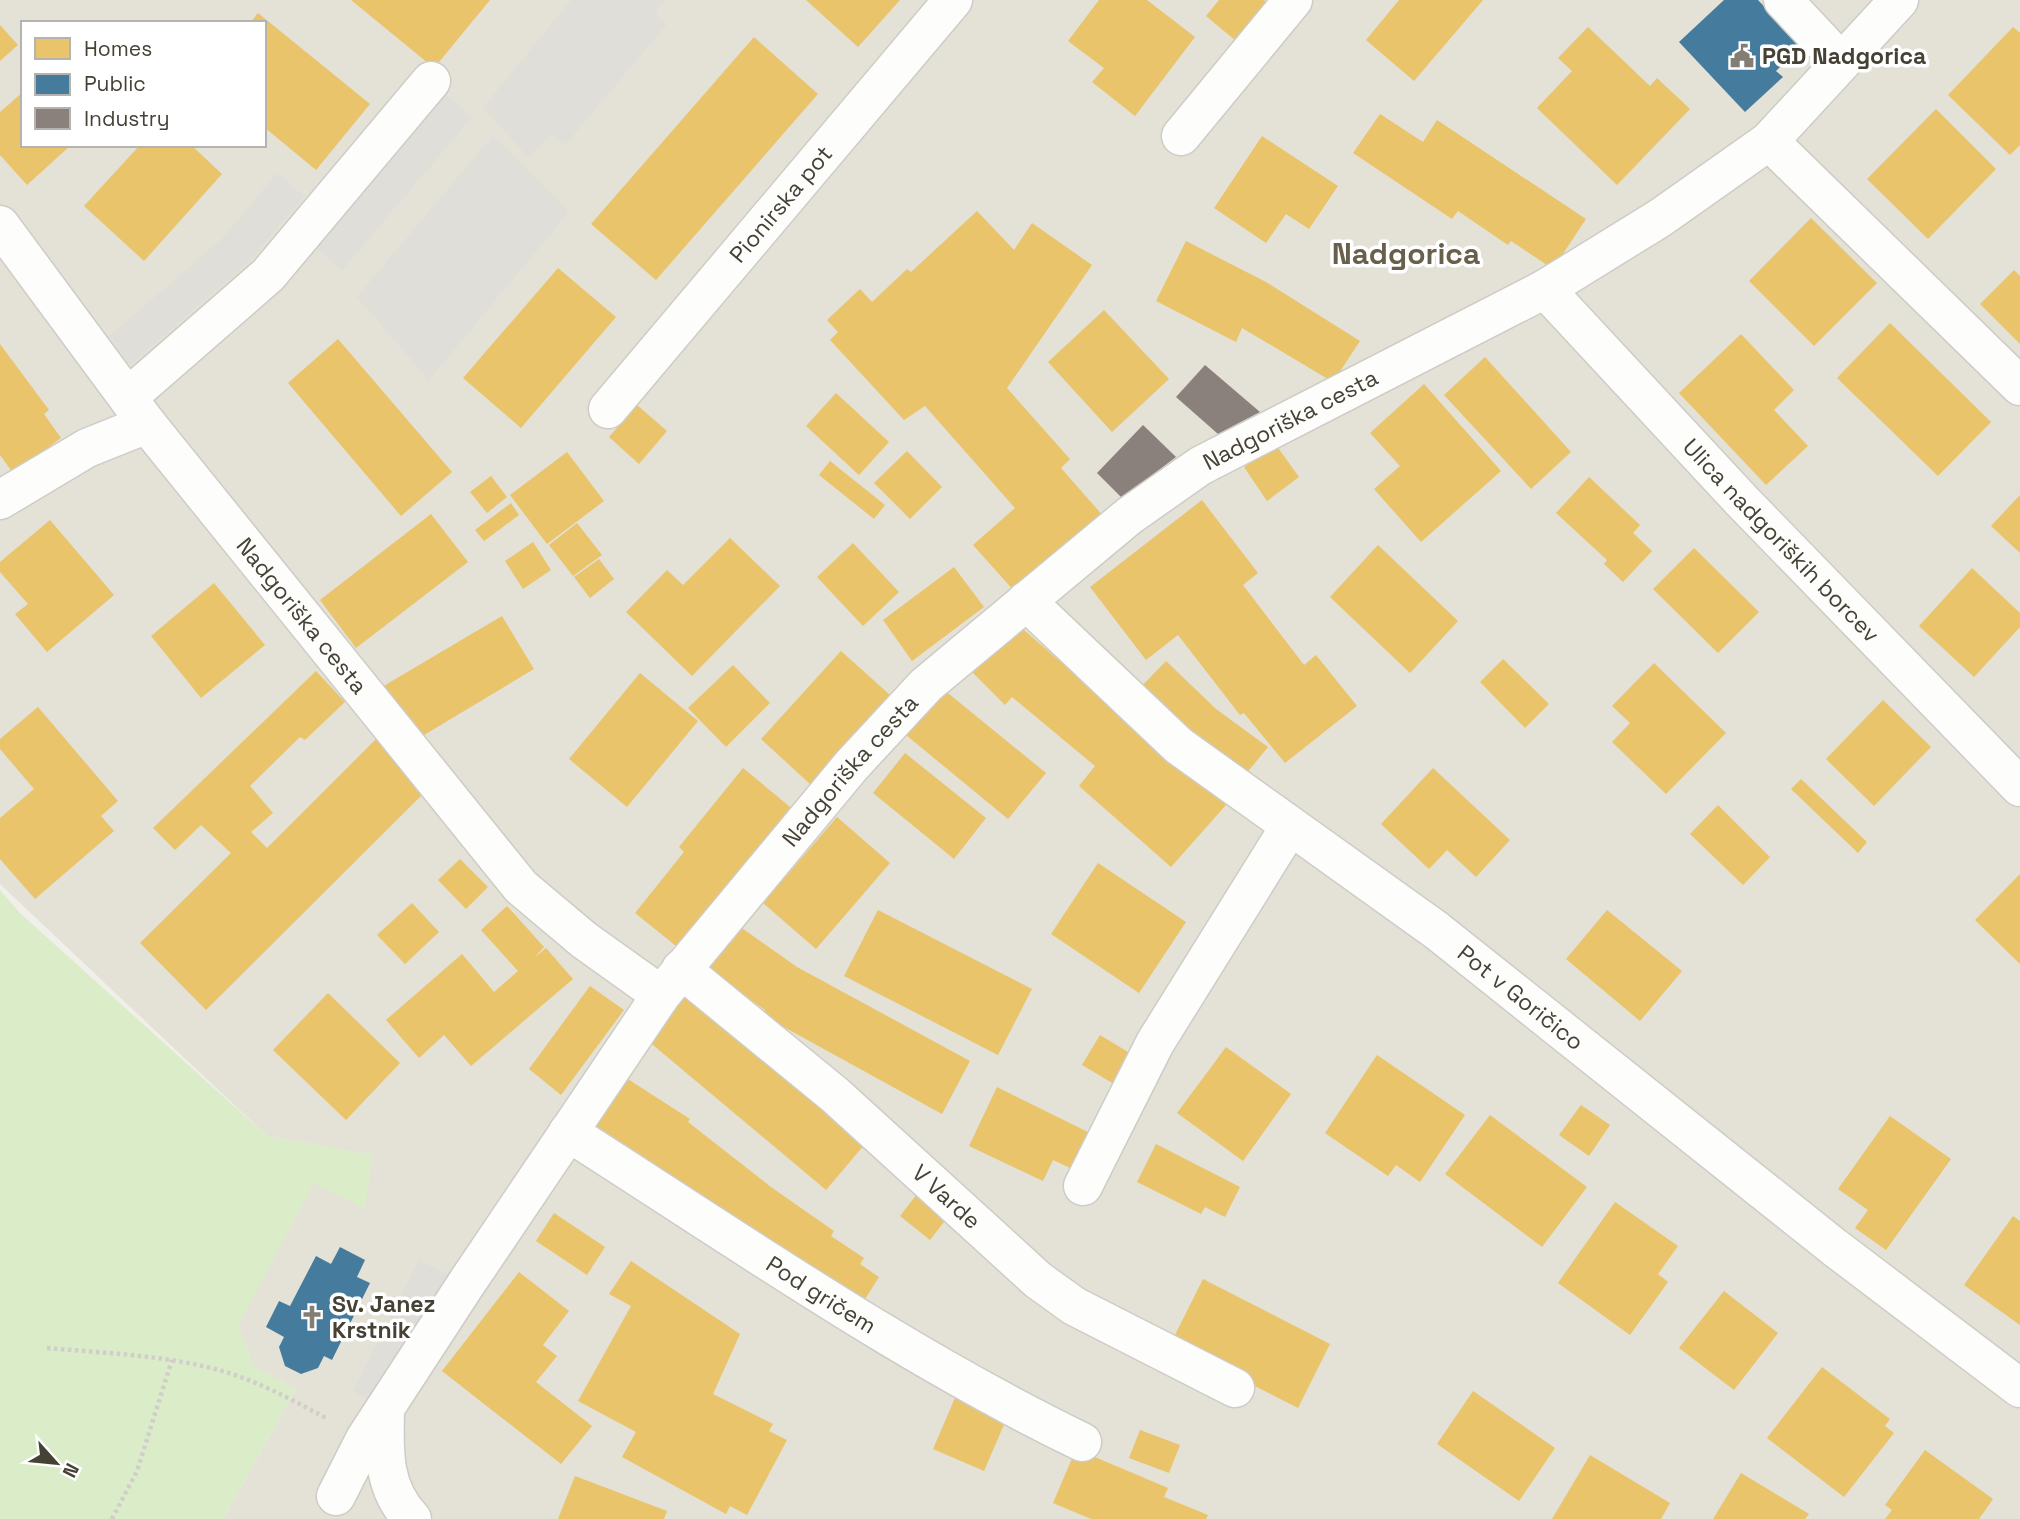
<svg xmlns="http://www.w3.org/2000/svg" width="2020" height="1519" font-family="'Space Grotesk',sans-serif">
<rect width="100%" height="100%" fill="#f0efe9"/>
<!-- residential -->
<path fill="#e4e1d6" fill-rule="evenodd" d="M0 0H2020V1519H223L296 1389 254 1367 238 1326 314 1182 372 1155 267 1136 0 884ZM23 23H264V145H23Z"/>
<!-- green -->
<path fill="#dbecc9" d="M0 890 21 914 267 1136 373 1155 365 1209 314 1183 238 1326 255 1367 296 1389 223 1519H0Z"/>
<!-- parking -->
<g fill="#dfded9">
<path d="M571 0H665L655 13 667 24 565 145 552 134 529 158 483 108Z"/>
<path d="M443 92 472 117 342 270 313 245Z"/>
<path d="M493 135 569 212 429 380 357 297Z"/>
<path d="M277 173 304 196 250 260 130 365 110 336 225 236Z"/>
<path d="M419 1260 466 1284 385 1410 353 1391Z"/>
</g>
<!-- homes -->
<g fill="#e9c46a">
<path d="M351 0H490L434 68Z"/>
<path d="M806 0H900L858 47Z"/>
<path d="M1099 0H1147L1195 37 1135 116 1092 82 1104 68 1068 41Z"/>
<path d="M1219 0H1264L1273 7 1242 46 1206 16Z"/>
<path d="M1399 0H1483L1414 81 1366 40Z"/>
<path d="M258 13 370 104 316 170 264 127V23H250Z"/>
<path d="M0 25 18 45 0 61Z"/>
<path d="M1588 27 1650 86 1657 78 1690 109 1617 185 1537 108 1572 71 1558 58Z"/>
<path d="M2013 27 2020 33V145L2010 155 1948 95Z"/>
<path d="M754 37 818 94 656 280 591 224Z"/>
<path d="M23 92V145H71L27 185 0 155V112Z"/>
<path d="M1936 109 1996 169 1928 239 1867 179Z"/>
<path d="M1380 114 1423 142 1437 120 1586 219 1553 269 1511 241 1508 245 1458 211 1452 219 1353 153Z"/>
<path d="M1262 136 1338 186 1309 229 1286 214 1266 243 1214 208Z"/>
<path d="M140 145H191L222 174 144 261 84 206Z"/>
<path d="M977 211 1014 250 1032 223 1092 265 1007 388 1070 459 1061 468 1104 517 1016 593 973 545 1015 508 925 406 904 420 830 340 838 332 827 320 860 289 872 302 907 269 911 272Z"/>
<path d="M1811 218 1877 283 1814 346 1749 281Z"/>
<path d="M1186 241 1266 282 1360 341 1333 382 1242 328 1236 342 1156 301Z"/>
<path d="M558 268 616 317 521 428 463 378Z"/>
<path d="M2014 270 2020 276V344L1980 304Z"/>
<path d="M1104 310 1169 379 1112 432 1048 362Z"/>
<path d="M1890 323 1991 422 1938 476 1837 378Z"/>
<path d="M1741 334 1794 390 1774 410 1808 446 1766 485 1679 393Z"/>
<path d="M338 339 452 472 401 516 288 383Z"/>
<path d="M0 344 49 410 44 414 61 438 13 473 0 455Z"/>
<path d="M1485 357 1571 452 1531 489 1444 395Z"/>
<path d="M1424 384 1501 471 1421 542 1374 489 1400 466 1370 433Z"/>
<path d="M836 393 889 442 859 475 806 426Z"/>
<path d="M637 405 667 431 639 464 609 437Z"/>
<path d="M1276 445 1299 477 1267 501 1244 467Z"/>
<path d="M907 451 942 487 910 519 874 483Z"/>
<path d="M567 452 604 501 547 544 510 495Z"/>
<path d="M830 461 885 505 874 519 819 475Z"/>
<path d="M491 476 507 497 487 513 470 492Z"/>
<path d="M1589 477 1640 525 1633 533 1652 551 1623 582 1604 564 1607 560 1556 513Z"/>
<path d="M2020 495V553L1991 526Z"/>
<path d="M1202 500 1258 573 1243 585 1304 665 1316 655 1357 706 1285 763 1244 713 1240 715 1178 635 1146 660 1090 587Z"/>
<path d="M511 503 519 515 484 541 475 530Z"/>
<path d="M431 514 468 562 356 648 320 600Z"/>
<path d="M50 520 114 595 47 652 15 614 28 604 0 572V562Z"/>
<path d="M577 523 602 555 573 576 549 545Z"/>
<path d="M730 538 780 586 692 676 626 612 667 570 683 585Z"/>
<path d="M533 542 551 570 523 589 505 561Z"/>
<path d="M853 543 899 592 863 626 817 577Z"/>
<path d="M1378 545 1458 621 1410 673 1330 597Z"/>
<path d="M1694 548 1759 612 1718 653 1653 589Z"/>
<path d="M599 559 614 579 590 598 574 577Z"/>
<path d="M954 567 984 607 912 661 883 620Z"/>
<path d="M1972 568 2020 613V627L1974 677 1919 626Z"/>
<path d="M214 583 265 645 201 698 151 636Z"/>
<path d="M502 616 534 669 414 741 382 687Z"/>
<path d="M1017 624 1226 805 1171 867 1079 786 1095 766 1012 697 1005 705 971 671Z"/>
<path d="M841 651 890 695 810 784 761 739Z"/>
<path d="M1503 659 1549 704 1525 728 1480 682Z"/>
<path d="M1166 661 1216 709 1268 747 1245 775 1137 691Z"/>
<path d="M1654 663 1726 733 1666 794 1612 742 1630 723 1612 706Z"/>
<path d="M733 665 770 703 726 747 688 708Z"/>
<path d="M316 671 345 702 305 740 300 737 250 786 273 813 251 832 267 848 379 736 430 787 206 1010 140 943 231 853 201 825 175 850 153 828Z"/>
<path d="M640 673 698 721 627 807 569 759Z"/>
<path d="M943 689 1046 773 1008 819 906 735Z"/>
<path d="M1883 700 1931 747 1874 806 1826 759Z"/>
<path d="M38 707 118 801 101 816 114 831 35 899 0 859V818L34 789 0 749V739Z"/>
<path d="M905 753 986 818 954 859 873 793Z"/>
<path d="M743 768 795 811 681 950 635 913 684 852 679 847Z"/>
<path d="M1433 768 1510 840 1476 877 1447 850 1429 869 1381 824Z"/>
<path d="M1801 779 1867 842 1858 853 1791 789Z"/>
<path d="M1718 805 1770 857 1743 885 1690 834Z"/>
<path d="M837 817 890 863 816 949 763 903Z"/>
<path d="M460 859 488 887 466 909 438 880Z"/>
<path d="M1098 863 1186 922 1139 993 1051 934Z"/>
<path d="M2020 874V964L1975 920Z"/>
<path d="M412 903 439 932 405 964 377 935Z"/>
<path d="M507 906 544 947 534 958 546 948 573 979 471 1066 444 1035 419 1058 386 1020 462 954 494 992 518 971 481 930Z"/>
<path d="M878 910 1032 989 998 1055 844 976Z"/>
<path d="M1607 910 1682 971 1640 1021 1566 959Z"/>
<path d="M739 926 797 967 970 1061 942 1114 762 1015 765 1010 708 970Z"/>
<path d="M590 986 624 1010 561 1095 529 1069Z"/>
<path d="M328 993 400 1063 346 1120 273 1050Z"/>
<path d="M686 993 865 1144 826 1190 647 1040Z"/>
<path d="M1100 1035 1133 1055 1114 1084 1082 1065Z"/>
<path d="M1226 1047 1291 1094 1243 1161 1177 1113Z"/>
<path d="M1377 1055 1465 1115 1420 1182 1396 1165 1388 1176 1325 1133Z"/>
<path d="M620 1074 690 1119 688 1122 771 1187 834 1231 831 1236 864 1258 860 1264 879 1277 862 1304 742 1230 655 1164 590 1122Z"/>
<path d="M997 1087 1096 1136 1079 1172 1053 1160 1043 1181 969 1146Z"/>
<path d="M1581 1105 1610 1125 1589 1156 1559 1135Z"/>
<path d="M1490 1115 1587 1187 1542 1247 1445 1174Z"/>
<path d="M1890 1116 1951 1159 1886 1250 1855 1228 1868 1210 1838 1189Z"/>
<path d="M1156 1144 1240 1187 1225 1217 1205 1207 1201 1214 1137 1182Z"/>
<path d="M917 1194 947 1218 930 1240 900 1216Z"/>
<path d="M1615 1202 1678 1246 1658 1274 1668 1282 1630 1335 1558 1283Z"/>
<path d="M554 1213 605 1247 587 1275 536 1241Z"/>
<path d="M2013 1216 2020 1221V1325L1964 1285Z"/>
<path d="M631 1261 740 1334 713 1394 773 1424 769 1431 787 1440 747 1515 730 1506 726 1514 622 1457 636 1432 578 1401 631 1306 609 1294Z"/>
<path d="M519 1272 569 1311 543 1345 557 1356 536 1382 592 1426 561 1464 442 1371Z"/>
<path d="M1203 1279 1330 1344 1298 1408 1171 1343Z"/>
<path d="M1724 1291 1778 1333 1734 1390 1679 1348Z"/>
<path d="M1822 1367 1890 1419 1885 1426 1894 1433 1844 1497 1767 1438Z"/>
<path d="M1473 1391 1555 1448 1519 1501 1437 1444Z"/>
<path d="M955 1398 1006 1420 984 1471 933 1449Z"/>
<path d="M1140 1430 1180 1445 1169 1473 1129 1458Z"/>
<path d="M1076 1449 1168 1488 1164 1497 1208 1515 1206 1519H1091L1053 1503Z"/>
<path d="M1925 1450 1993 1499 1979 1519H1885L1892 1510 1885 1505Z"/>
<path d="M1590 1455 1670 1503 1661 1519H1552Z"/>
<path d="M1741 1473 1809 1514 1805 1519H1713Z"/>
<path d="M575 1476 667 1511 664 1519H558Z"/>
</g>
<!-- public -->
<g fill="#457b9d">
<path d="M1724 0H1758L1777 20 1810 38 1776 71 1783 77 1745 112 1679 42Z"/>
<path d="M340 1247 365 1260 357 1277 370 1283 332 1360 324 1356 318 1368 301 1374 285 1366 279 1347 284 1337 266 1327 279 1301 290 1306 316 1256 331 1264Z"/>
</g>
<!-- industry -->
<g fill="#8a817c">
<path d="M1205 365 1260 412 1218 434 1176 397Z"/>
<path d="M1143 425 1176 457 1122 498 1097 473Z"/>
</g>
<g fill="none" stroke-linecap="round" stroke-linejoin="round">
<!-- minor casing -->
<g stroke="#ceccc6" stroke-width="41">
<g id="minor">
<path d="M1783 0 1841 62"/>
<path d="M1181 136 1293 0"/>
<path d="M1769 141 2020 386"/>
<path id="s1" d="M0 225 147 424 521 887 584 940 661 995"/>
<path id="s2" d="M1545 289 1741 500 2020 787"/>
<path d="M128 397 268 275 431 81"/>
<path id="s3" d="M608 409 953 0"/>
<path d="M0 500 87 448 147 424"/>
<path id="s4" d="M1026 601 1179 746 1436 930 1834 1247 2020 1388"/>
<path id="s5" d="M681 969 835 1095 1038 1280 1074 1306 1235 1388"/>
<path id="s6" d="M568 1132C736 1239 902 1355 1082 1442"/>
<path d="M1083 1186 1155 1043 1290 826"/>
<path d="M385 1410C384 1451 382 1488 412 1519"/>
<path id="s7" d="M336 1496 365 1439 466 1284 661 995 851 766 926 685 1129 516 1200 466 1545 289 1660 218 1769 141 1899 0"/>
</g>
</g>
<!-- path -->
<g stroke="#d1ceca" stroke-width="4.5" stroke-dasharray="3.5 3.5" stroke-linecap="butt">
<path d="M47 1348C104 1353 163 1355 219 1370 258 1381 292 1400 328 1419"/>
<path d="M112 1519 137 1471 172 1360"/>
</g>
<!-- minor -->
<use href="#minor" stroke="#fdfdfc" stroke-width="38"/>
</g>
<!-- icons -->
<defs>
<g id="civic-bare" transform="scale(1.89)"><path d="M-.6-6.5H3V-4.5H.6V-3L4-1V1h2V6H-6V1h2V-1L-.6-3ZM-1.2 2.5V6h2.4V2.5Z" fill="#827e74" stroke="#fff" stroke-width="2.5" paint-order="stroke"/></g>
<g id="church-bare" transform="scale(1.89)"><path d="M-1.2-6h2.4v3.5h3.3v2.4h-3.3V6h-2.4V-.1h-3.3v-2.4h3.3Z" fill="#827e74" stroke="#fff" stroke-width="2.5" paint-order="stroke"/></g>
</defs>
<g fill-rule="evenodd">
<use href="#civic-bare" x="1742" y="56"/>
<use href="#church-bare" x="312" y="1317"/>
</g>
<g text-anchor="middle" stroke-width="7" stroke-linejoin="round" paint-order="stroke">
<!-- poi labels -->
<g font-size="23" font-weight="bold" fill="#464135" stroke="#fff" text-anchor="start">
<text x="1762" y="64">PGD Nadgorica</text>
<text x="332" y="1312">Sv. Janez<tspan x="332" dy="26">Krstnik</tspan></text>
</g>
<!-- street labels -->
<g font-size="23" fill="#464135" stroke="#fff">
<text dy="8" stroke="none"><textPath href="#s3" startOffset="268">Pionirska pot</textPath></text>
<text dy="8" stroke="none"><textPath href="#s7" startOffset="1458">Nadgoriška cesta</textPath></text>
<text dy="8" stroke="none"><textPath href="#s2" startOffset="345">Ulica nadgoriških borcev</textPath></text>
<text dy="8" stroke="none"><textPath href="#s1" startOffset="494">Nadgoriška cesta</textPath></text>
<text dy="8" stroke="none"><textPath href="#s7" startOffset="891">Nadgoriška cesta</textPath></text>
<text dy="8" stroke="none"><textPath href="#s4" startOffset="635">Pot v Goričico</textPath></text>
<text dy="8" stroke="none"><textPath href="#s5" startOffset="350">V Varde</textPath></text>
<text dy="8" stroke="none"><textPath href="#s6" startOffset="301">Pod gričem</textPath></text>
</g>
<!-- district labels -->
<g font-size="30" font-weight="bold" fill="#69604c" stroke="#fff">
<text x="1406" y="264">Nadgorica</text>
</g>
</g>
<!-- legend -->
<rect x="21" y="21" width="245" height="126" fill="#ffffff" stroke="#b5b3ae" stroke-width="2"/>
<rect x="35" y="38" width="35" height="21" fill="#e9c46a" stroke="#b5b3ae" stroke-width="2"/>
<text x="84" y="56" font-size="21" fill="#464135">Homes</text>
<rect x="35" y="74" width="35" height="21" fill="#457b9d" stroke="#b5b3ae" stroke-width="2"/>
<text x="84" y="91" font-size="21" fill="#464135">Public</text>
<rect x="35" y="108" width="35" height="21" fill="#8a817c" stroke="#b5b3ae" stroke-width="2"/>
<text x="84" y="126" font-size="21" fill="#464135">Industry</text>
<!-- north arrow -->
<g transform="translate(56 1463) rotate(117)" stroke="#ffffff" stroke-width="5" paint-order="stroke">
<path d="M0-5L12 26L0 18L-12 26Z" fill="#464135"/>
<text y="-10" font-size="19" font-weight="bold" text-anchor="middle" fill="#464135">N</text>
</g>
</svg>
